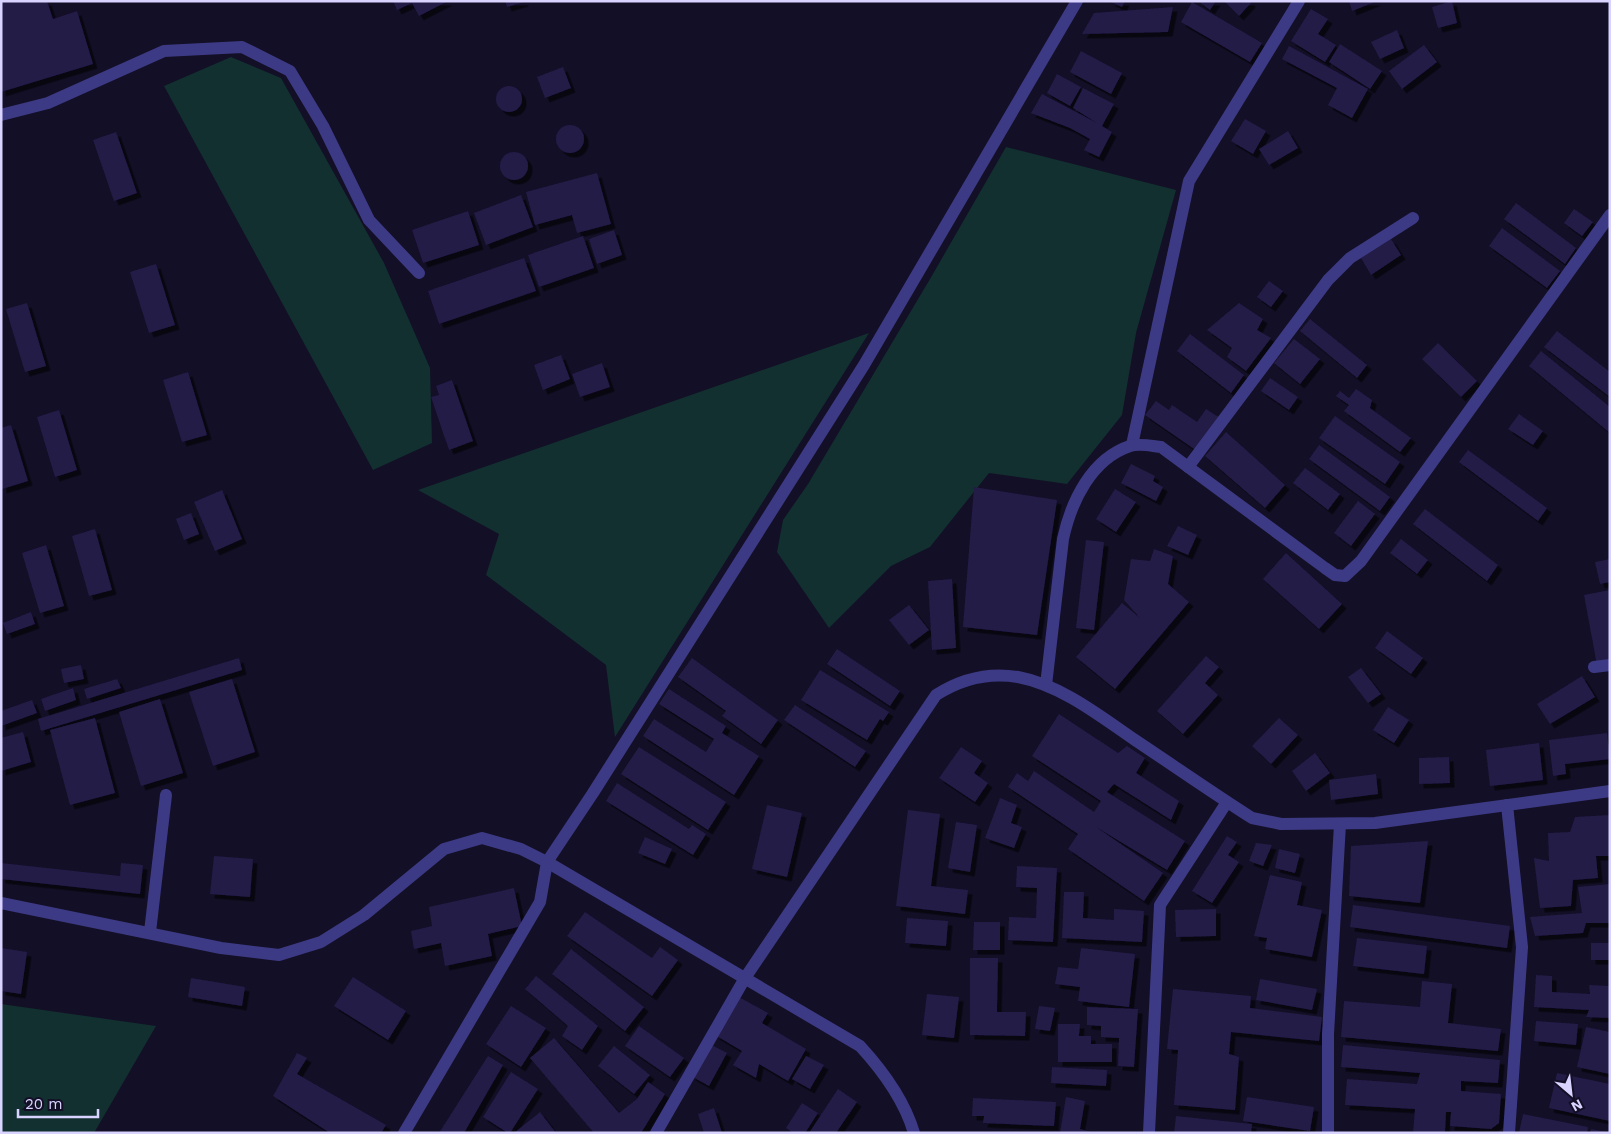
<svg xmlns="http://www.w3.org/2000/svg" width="1611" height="1134" font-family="'Work Sans',sans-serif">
<defs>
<filter id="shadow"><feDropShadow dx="4.5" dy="4.5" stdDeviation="0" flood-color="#0009"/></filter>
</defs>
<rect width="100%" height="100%" fill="#130f26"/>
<!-- green -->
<g fill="#12302f">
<path d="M231 57 281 78 384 263 430 368 432 443 373 470 164 86Z"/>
<path d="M1006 147 1176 190 1136 333 1122 415 1067 484 989 473 930 547 891 566 829 628 777 552 783 520 808 484 930 279Z"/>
<path d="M869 333 615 737 606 665 486 575 499 534 418 490Z"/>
<path d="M1 1004 156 1026 94 1133H1Z"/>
</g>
<!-- building -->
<g fill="#241b47" filter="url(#shadow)">
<path d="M1 1H47L53 19 77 11 93 64 1 92Z"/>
<path d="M393 1H448L419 16 412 3 397 10Z"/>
<path d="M505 1H524V2L507 7Z"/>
<path d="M1109 1H1125L1122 7Z"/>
<path d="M1198 1H1216L1210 10Z"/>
<path d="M1224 1H1250L1251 3 1239 16Z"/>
<path d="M1349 1H1377L1352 11Z"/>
<path d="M1452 1 1457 23 1438 28 1432 7Z"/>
<path d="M1192 2 1262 43 1250 62 1181 22Z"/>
<path d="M1173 7 1168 32 1082 34 1094 13Z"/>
<path d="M1311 9 1328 19 1318 34 1336 45 1325 62 1291 41Z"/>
<path d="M1397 30 1404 48 1380 59 1371 42Z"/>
<path d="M1340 44 1382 71 1370 89 1329 62Z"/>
<path d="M1424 45 1437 62 1402 89 1389 71Z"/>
<path d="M1289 46 1368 89 1352 118 1328 105 1337 88 1282 59Z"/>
<path d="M1081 51 1122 73 1111 94 1070 72Z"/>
<path d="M563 67 571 88 545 98 537 77Z"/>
<path d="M1057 74 1081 87 1070 106 1047 93Z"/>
<circle cx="509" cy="99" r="13"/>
<path d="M1083 88 1114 104 1102 126 1112 132 1099 157 1084 150 1090 139 1070 128 1031 113 1042 94 1097 123 1073 108Z"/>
<path d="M1245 119 1266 131 1253 154 1231 141Z"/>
<circle cx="570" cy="139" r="14"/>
<path d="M1288 131 1298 148 1269 165 1259 149Z"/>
<path d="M116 132 137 193 114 201 93 140Z"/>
<circle cx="514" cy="166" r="14"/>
<path d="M597 173 611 224 577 233 572 215 535 225 526 192Z"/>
<path d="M521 195 533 227 486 245 474 213Z"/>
<path d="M1516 203 1576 248 1565 264 1504 219Z"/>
<path d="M1574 209 1593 222 1582 236 1564 223Z"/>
<path d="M468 211 479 245 423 263 412 230Z"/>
<path d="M1502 228 1560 271 1547 288 1489 246Z"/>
<path d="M614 230 622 255 597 264 589 239Z"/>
<path d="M583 236 594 268 539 287 528 255Z"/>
<path d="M1391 239 1401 255 1371 275 1361 258Z"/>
<path d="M524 258 536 291 439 324 428 291Z"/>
<path d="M156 264 175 325 149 333 130 272Z"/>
<path d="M1269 281 1283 291 1271 307 1257 297Z"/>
<path d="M27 303 46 366 25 372 6 309Z"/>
<path d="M1239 303 1263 319 1257 330 1271 338 1246 371 1227 357 1232 348 1207 330Z"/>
<path d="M1310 319 1367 365 1357 378 1300 331Z"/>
<path d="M1557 331 1610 372V397L1544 347Z"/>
<path d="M1190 334 1244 375 1231 393 1177 351Z"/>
<path d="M1294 339 1320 359 1300 384 1274 363Z"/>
<path d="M1438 343 1477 381 1461 397 1422 359Z"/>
<path d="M1541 351 1610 407V433L1529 366Z"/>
<path d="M561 355 570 379 543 390 534 365Z"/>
<path d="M602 363 610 387 580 397 572 374Z"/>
<path d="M188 372 207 435 182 442 163 380Z"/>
<path d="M1270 378 1298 397 1289 410 1261 391Z"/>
<path d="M452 380 473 441 449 450 431 397 439 395 436 386Z"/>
<path d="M1356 389 1372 400 1370 408 1411 438 1400 452 1344 411 1349 405 1336 396 1340 391 1349 398Z"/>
<path d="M1156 401 1169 410 1172 405 1197 422 1206 409 1220 418 1197 451 1145 415Z"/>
<path d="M59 410 77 470 55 477 37 417Z"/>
<path d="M1519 414 1543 431 1533 445 1508 429Z"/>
<path d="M1335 416 1400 462 1385 484 1319 438Z"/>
<path d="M11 425 28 481 2 489 1 428Z"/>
<path d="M1226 432 1285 485 1265 508 1205 456Z"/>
<path d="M1319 445 1390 497 1380 511 1309 459Z"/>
<path d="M1468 450 1547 508 1538 521 1459 462Z"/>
<path d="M1131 464 1155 476 1153 481 1163 487 1156 501 1121 483Z"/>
<path d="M1305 468 1340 494 1328 510 1293 483Z"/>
<path d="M974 487 1057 500 1037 635 963 627Z"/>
<path d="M1115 489 1136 502 1116 532 1096 519Z"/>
<path d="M222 490 242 539 215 551 194 502Z"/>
<path d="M1358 501 1375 514 1351 546 1334 533Z"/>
<path d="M1425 509 1498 565 1487 581 1413 524Z"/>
<path d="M191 513 199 534 184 540 176 519Z"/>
<path d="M1178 526 1197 535 1188 555 1167 546Z"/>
<path d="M95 529 112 590 89 596 72 536Z"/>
<path d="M1401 539 1428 560 1417 574 1390 553Z"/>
<path d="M1086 540 1104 542 1094 630 1076 628Z"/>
<path d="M46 545 64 606 40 613 22 553Z"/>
<path d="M1154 549 1173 556 1168 584 1189 602 1115 689 1076 657 1122 603 1140 618 1124 600 1131 559 1150 561Z"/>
<path d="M1286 553 1342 604 1319 629 1263 579Z"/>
<path d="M1610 559V582L1600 584 1595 562Z"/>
<path d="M952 579 956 648 932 650 928 581Z"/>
<path d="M1610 590V663L1597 665 1584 595Z"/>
<path d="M909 605 929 630 909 645 889 620Z"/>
<path d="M31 612 35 624 7 634 3 623Z"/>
<path d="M1387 631 1423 658 1411 674 1375 648Z"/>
<path d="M837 649 900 691 890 706 827 664Z"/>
<path d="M1206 656 1219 667 1205 683 1218 695 1183 734 1157 711Z"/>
<path d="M239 658 242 670 41 731 38 719Z"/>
<path d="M692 658 778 720 761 744 722 716 726 711 678 677Z"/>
<path d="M81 665 84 679 64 683 61 669Z"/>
<path d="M1361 668 1381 694 1368 703 1348 677Z"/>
<path d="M820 670 889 712 883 721 880 719 867 740 801 700Z"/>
<path d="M1582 676 1595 697 1550 724 1537 704Z"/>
<path d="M117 679 121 688 87 699 84 689Z"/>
<path d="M232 679 255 752 213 766 189 692Z"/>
<path d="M73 688 76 700 45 711 41 699Z"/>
<path d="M669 689 726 726 722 733 759 756 734 795 643 736 654 719 706 752 714 739 659 704Z"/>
<path d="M160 699 183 773 141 786 119 712Z"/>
<path d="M32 700 37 713 1 726V711Z"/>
<path d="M795 705 866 751 855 767 784 720Z"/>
<path d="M1388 707 1409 720 1394 743 1373 730Z"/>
<path d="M1059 714 1118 753 1127 746 1145 758 1136 773 1179 801 1171 820 1114 784 1107 792 1185 841 1167 870 1096 827 1163 873 1144 901 1068 849 1078 834 1008 787 1017 773 1028 781 1034 771 1094 812 1101 801 1032 756Z"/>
<path d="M95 718 115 793 70 805 50 730Z"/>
<path d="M1279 718 1298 735 1271 764 1252 746Z"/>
<path d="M23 732 31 762 1 771V738Z"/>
<path d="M1607 733 1610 759 1565 764 1566 774 1553 776 1549 740Z"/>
<path d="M1539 743 1543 780 1490 786 1486 750Z"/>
<path d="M639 747 726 802 708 830 621 774Z"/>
<path d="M961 747 982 761 974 773 988 783 975 802 939 778Z"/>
<path d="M1315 753 1330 773 1306 791 1292 771Z"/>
<path d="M1449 757 1450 783 1419 784V758Z"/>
<path d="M1376 774 1378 794 1331 800 1329 780Z"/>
<path d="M617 783 689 829 692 825 706 834 693 855 606 801Z"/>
<path d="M1000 798 1017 805 1011 823 1022 827 1014 848 985 838Z"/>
<path d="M767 805 802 813 787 877 752 869Z"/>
<path d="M908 810 940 814 931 886 968 890 965 914 896 906Z"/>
<path d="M1610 815V856H1596L1598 878 1573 880 1571 906 1540 908 1534 858 1549 861 1548 833 1570 832 1575 817Z"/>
<path d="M956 822 977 825 970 872 948 868Z"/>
<path d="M1227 836 1237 842 1228 855 1239 862 1212 903 1192 891Z"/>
<path d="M645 837 672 849 665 864 638 853Z"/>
<path d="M1428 841 1420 903 1349 896 1351 846Z"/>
<path d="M1256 843 1272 845 1263 866 1249 861Z"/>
<path d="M1279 849 1300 854 1295 873 1275 868Z"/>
<path d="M214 856 253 859 250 897 210 894Z"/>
<path d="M1 863 120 876 121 863 143 865 140 894 1 879Z"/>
<path d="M1017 866 1057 868 1053 942 1008 940 1009 917 1036 918 1037 888 1016 887Z"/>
<path d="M1270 875 1302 882 1297 905 1322 910 1312 957 1265 949 1267 938 1254 936Z"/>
<path d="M1610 884V923H1586L1583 933 1535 936 1530 917 1582 913 1578 887Z"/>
<path d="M514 888 522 926 488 934 492 956 445 966 441 943 414 949 411 931 432 926 429 907Z"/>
<path d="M1064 892H1084L1083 918 1114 920V909L1144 911 1142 942 1062 938Z"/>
<path d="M1353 905 1510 926 1507 948 1350 927Z"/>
<path d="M1216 909V936L1176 937 1175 910Z"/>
<path d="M585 912 652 958 660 947 678 960 652 996 567 936Z"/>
<path d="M907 918 948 921 946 946 905 943Z"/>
<path d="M974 922H1000V950H973Z"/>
<path d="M1357 938 1427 946 1424 974 1353 966Z"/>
<rect x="1591" y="943" width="19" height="17"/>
<path d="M1 948 27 952 21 994 1 991Z"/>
<path d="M1081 948 1135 954 1129 1007 1078 1001 1080 987 1055 984 1058 967 1078 969Z"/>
<path d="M571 949 644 1007 625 1031 552 974Z"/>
<path d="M970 958H998L997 1012H1026L1025 1036 970 1035Z"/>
<path d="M1536 975 1552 976V992L1590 994 1589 985 1610 986V1018L1586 1017 1589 1010 1534 1007Z"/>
<path d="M536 976 598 1026 582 1050 562 1036 568 1026 525 989Z"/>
<path d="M353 977 406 1011 388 1040 334 1006Z"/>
<path d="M191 978 245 987 242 1006 188 997Z"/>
<path d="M1260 979 1317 989 1312 1010 1256 1000Z"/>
<path d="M1422 981 1452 984 1448 1023 1501 1029 1498 1051 1341 1037 1344 1001 1420 1007Z"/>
<path d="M1173 989 1251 996 1250 1008 1322 1017 1319 1041 1231 1032 1229 1054 1239 1057 1235 1110 1174 1105 1178 1050 1167 1049Z"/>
<path d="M927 994 959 997 954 1038 922 1035Z"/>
<path d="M737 996 768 1013 762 1023 806 1049 788 1081 759 1064 756 1078 733 1065 742 1051 715 1035Z"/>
<path d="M511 1006 546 1028 521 1067 486 1044Z"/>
<path d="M1039 1006 1055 1008 1050 1031 1035 1029Z"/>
<path d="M1087 1007 1138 1009 1134 1067 1118 1066 1119 1038 1101 1037V1026L1087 1025Z"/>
<path d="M1536 1021 1578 1024 1576 1045 1534 1041Z"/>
<path d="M1058 1024H1080L1079 1036H1091V1044H1112V1062H1058Z"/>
<path d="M639 1026 684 1058 670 1077 625 1046Z"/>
<path d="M1586 1027 1610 1032V1074L1577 1067Z"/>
<path d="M554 1038 619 1113 637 1099 648 1082 665 1094 641 1133H594L530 1058Z"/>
<path d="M708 1043 727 1053 709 1086 691 1076Z"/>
<path d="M1343 1045 1500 1060 1498 1083 1461 1081V1091L1501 1094 1499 1123 1491 1129 1450 1126 1451 1112H1446L1445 1133H1413L1415 1109 1345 1105 1347 1079 1417 1084 1420 1073 1341 1067Z"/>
<path d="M614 1046 650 1075 634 1094 598 1066Z"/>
<path d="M297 1053 307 1058 297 1074 386 1125 381 1133H330L273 1096Z"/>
<path d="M488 1056 503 1065 464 1133H439Z"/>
<path d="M806 1056 824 1065 810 1089 792 1079Z"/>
<path d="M1052 1067 1107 1070 1106 1086 1051 1083Z"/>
<path d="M511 1072 538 1089 510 1133H508L483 1117Z"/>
<path d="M1557 1073 1610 1084V1121L1549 1108Z"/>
<path d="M838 1089 857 1102 836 1133H809Z"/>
<path d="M1066 1097 1085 1101 1080 1129 1095 1133H1060Z"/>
<path d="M1247 1097 1314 1107 1310 1131 1243 1121Z"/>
<path d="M973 1098 1056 1102 1054 1126 983 1123 984 1116H972Z"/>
<path d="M802 1103 818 1113 805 1133H793L786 1128Z"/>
<path d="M714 1108 722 1133H704L698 1114Z"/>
<path d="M540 1112 556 1133H514Z"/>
<path d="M1523 1114 1588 1127 1587 1133H1519Z"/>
<path d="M1176 1116 1252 1124 1251 1133H1174Z"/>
<path d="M1591 1129 1606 1132V1133H1590Z"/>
</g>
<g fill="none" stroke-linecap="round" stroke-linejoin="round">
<!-- minor -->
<g stroke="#3d3a85" stroke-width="12">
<path d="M1 115 48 103 164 51 242 47 290 71 323 126 369 220 419 273"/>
<path d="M1132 445 1189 181 1299 1"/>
<path d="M1188 467 1328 280 1350 258 1413 218"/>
<path d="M1594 667 1610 665"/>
<path d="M1046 685 1063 539C1071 502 1091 459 1130 446 1139 443 1152 446 1161 447L1325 568 1335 575 1345 576 1361 561 1610 215"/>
<path d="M1507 805 1522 947 1509 1133"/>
<path d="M1 903 221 948 279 955 321 942 364 915 444 849 482 838 521 849 547 862 860 1046C883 1071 904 1099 914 1133"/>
<path d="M150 932 166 795"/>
<path d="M404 1133 540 902 547 862 593 793 864 365 1077 1"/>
<path d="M656 1133 745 978 936 695C961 679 988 672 1018 677 1061 685 1100 716 1135 740 1174 766 1213 793 1252 818L1281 824 1375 823 1610 791"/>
<path d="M1149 1133 1160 905 1227 802"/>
<path d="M1328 1133V1034L1340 824"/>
</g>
</g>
<!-- border -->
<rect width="1611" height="1134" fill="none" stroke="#d9d4ff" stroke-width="5"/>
<!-- north arrow -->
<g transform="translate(1571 1094) rotate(152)" stroke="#130f26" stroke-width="4" paint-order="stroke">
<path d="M0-4L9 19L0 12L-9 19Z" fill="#d9d4ff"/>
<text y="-8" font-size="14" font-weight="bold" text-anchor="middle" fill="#d9d4ff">N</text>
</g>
<!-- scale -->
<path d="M18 1109v8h80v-8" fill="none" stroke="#d9d4ff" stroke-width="2.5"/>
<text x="25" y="1109" font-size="15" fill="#d9d4ff" stroke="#130f26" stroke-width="4" paint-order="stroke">20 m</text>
</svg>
